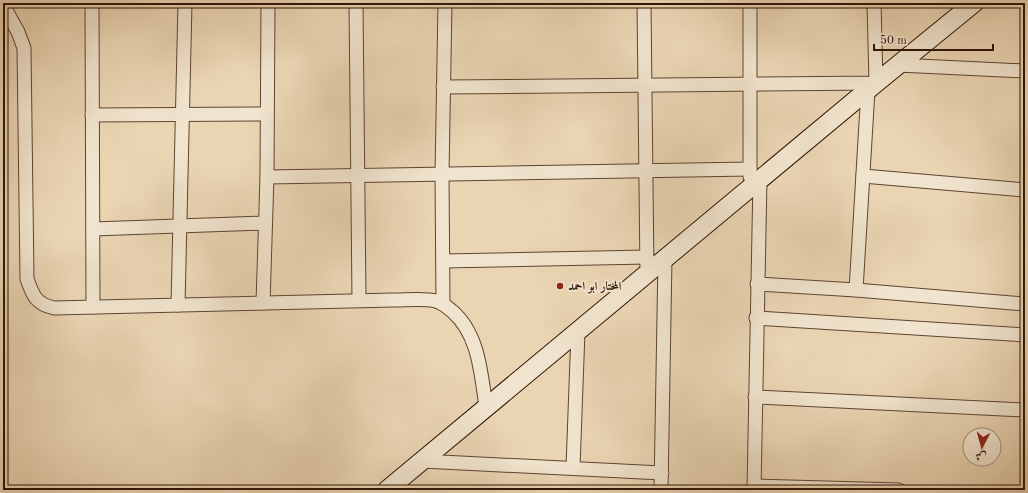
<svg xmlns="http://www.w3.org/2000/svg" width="1028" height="493" font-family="'Old Standard TT',Amiri,serif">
<rect width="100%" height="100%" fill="#ead5b3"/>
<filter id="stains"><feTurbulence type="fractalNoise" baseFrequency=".005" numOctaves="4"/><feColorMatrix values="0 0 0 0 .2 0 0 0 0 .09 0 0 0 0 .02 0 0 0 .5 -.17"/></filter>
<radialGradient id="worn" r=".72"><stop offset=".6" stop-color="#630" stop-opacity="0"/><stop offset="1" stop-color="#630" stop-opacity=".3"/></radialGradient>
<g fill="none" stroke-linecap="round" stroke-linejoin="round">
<!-- minor casing -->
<g stroke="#5e4432" stroke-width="15">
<g id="minor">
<path d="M92 3 93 307"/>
<path d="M356 3 359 300"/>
<path d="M644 3 647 273"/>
<path d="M3 5 18 32 24 48 27 279C33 296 36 304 54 308L393 300C405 300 426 298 436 301 443 303 447 307 452 311 479 334 481 374 486 407"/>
<path d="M898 65 1025 71"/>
<path d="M443 87 876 83 874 3"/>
<path d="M92 115 267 114"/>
<path d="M863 176 1025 190"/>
<path d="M267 177 750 169"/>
<path d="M750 177V3"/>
<path d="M93 229 265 223"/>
<path d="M443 261 647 257"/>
<path d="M757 284 856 290 1025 304"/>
<path d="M856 290 868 90"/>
<path d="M263 303 267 177 268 3"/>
<path d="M443 304 442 174 445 3"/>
<path d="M178 305 185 3"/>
<path d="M756 318 1025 335"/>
<path d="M755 397 1025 410"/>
<path d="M422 461 662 473"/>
<path d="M573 468 578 331"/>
<path d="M754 486 899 490"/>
<path d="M661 490 665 258"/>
<path d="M754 490 760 179"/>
</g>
</g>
<!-- secondary casing -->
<g stroke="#2f1407" stroke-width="20">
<path id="secondary" d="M387 490 876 83 974 3"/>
</g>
<!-- minor -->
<use href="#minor" stroke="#f1e4ce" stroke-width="13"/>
<!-- secondary -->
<use href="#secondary" stroke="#f1e4ce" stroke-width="18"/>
</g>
<!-- markers -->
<circle fill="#8f2418" stroke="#f1e4ce" stroke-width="1.5" cx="560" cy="286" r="4"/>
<g text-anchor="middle" stroke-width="4" stroke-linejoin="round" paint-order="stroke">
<!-- poi labels -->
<g font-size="12" font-weight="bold" fill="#2f1407" stroke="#f1e4ce" text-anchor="start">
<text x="568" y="290">المختار ابو احمد</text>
</g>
</g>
<!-- margin -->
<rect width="1028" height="493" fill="none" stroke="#ead5b3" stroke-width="16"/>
<rect x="4" y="4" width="1020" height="485" fill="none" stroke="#2f1407" stroke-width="2"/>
<rect x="8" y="8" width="1012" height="477" fill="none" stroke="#2f1407"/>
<!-- north arrow -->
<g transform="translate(982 447) rotate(186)"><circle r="19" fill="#f1e4ce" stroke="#a3917e"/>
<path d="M0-3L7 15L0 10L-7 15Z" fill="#8f2418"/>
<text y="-6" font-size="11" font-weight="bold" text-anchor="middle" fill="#2f1407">ش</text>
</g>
<!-- scale -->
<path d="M874 44v6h119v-6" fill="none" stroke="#2f1407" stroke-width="2"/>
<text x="880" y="44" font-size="12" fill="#2f1407" stroke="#f1e4ce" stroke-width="3" paint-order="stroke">50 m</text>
<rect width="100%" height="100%" filter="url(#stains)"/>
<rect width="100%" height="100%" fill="url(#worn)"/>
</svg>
